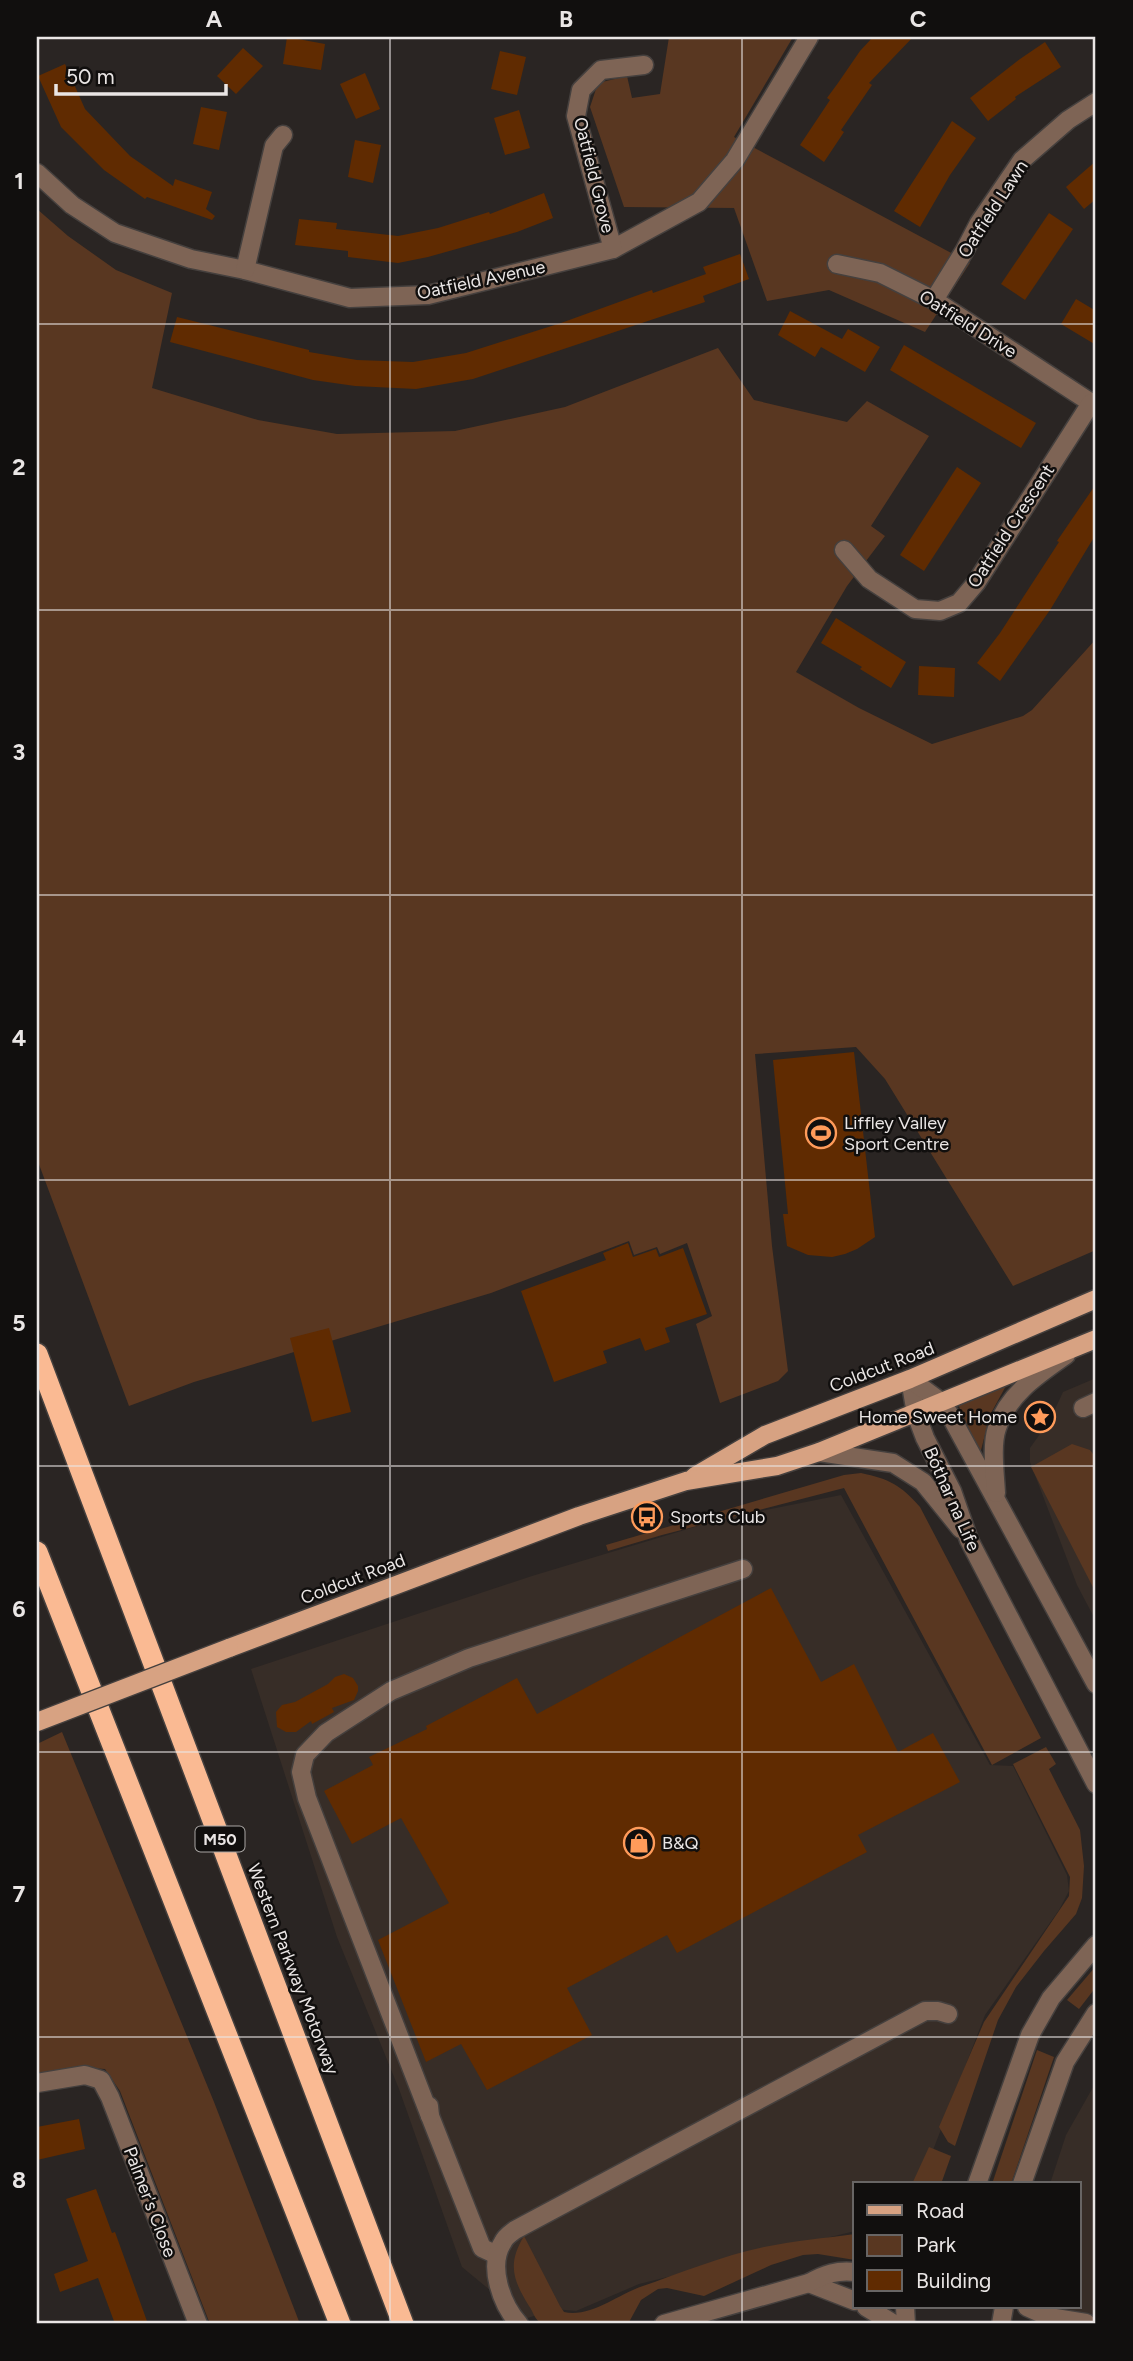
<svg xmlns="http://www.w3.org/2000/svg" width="1133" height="2361" font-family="Figtree,sans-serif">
<rect width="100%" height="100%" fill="#2a2523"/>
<!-- built -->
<g fill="#372d27">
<path d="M1096 1378V1621L1077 1585 1030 1462V1448L1050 1420 1063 1392Z"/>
<path d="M841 1495 990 1765 1013 1766 1067 1875 1069 1891 1059 1910 985 2015 920 2184H855V2231L639 2284 576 2311 554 2309 525 2319 462 2267 399 2089 337 1937 251 1669 532 1576 721 1519Z"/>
<path d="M1096 2082V2324H1028L1035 2307H1079V2184H1050L1066 2135Z"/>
</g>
<!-- green -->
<g fill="#593721">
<path d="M669 37H793L734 137 970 263 925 332 829 290 767 301 734 208 624 207 590 107 598 83 627 76 632 98 660 94Z"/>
<path d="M37 209 68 236 116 270 172 293 152 388 258 420 337 434 455 431 565 407 718 348 754 400 847 422 867 401 929 436 871 526 885 536 847 586 796 672 859 708 932 744 1023 716 1032 710 1096 639V1250L1013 1286 885 1079 856 1047 755 1054 772 1246 788 1371 778 1381 720 1403 696 1324 712 1316 687 1243 660 1254 657 1247 634 1255 629 1241 491 1293 194 1382 129 1406 37 1159Z"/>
<path d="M1007 1384 990 1415 980 1454 958 1404Z"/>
<path d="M1072 1444 1090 1450 1096 1458V1593L1031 1467Z"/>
<path d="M861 1473C889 1479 901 1485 920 1507L1041 1738 992 1765 844 1488 662 1535 608 1551 606 1545 844 1475Z"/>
<path d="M62 1732 214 2102 300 2324H210L120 2091 105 2069 73 2067 37 2074V1744Z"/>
<path d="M1046 1747 1056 1764 1049 1769 1080 1830 1084 1866 1082 1898 1076 1914 1044 1951 1016 1987 998 2020 955 2146 948 2142 939 2127 984 2022 1069 1896 1070 1877 1013 1764Z"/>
<path d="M1096 1966V1987L1079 2009 1067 2000Z"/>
<path d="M1037 2050 1054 2057 1011 2184H992Z"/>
<path d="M929 2147 951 2156 941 2184H912Z"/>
<path d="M855 2234V2260L818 2254 803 2255 771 2265 704 2296 667 2288 658 2289 641 2300 628 2324H542C534 2319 534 2313 529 2306 513 2280 507 2264 524 2236L560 2306 564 2312C589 2318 618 2295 640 2287 681 2273 721 2256 764 2247 793 2241 825 2238 855 2234Z"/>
</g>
<!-- building -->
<g fill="#602b01">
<path d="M287 37 325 44 321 70 283 64Z"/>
<path d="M873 37H913L869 83 872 85 841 130 844 132 824 162 800 145 830 100 827 98 838 83 860 51Z"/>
<path d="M1045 42 1061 67 1015 97 1016 99 988 121 970 98 1020 59Z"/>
<path d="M243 48 263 66 236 94 217 76Z"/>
<path d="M500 51 526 57 517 95 491 89Z"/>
<path d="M65 64 85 109 130 156 173 186 175 179 212 192 206 209 215 216 212 220 147 197 145 199 104 170 61 127 38 76Z"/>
<path d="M365 73 380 109 356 119 340 84Z"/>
<path d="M201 107 227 112 219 150 193 144Z"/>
<path d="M519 110 530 148 505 155 494 118Z"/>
<path d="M952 121 976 138 950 175 920 227 894 211Z"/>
<path d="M355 140 381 145 373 183 348 177Z"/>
<path d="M1096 161V199L1084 209 1066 187Z"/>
<path d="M544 193 553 218 517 232 428 257 398 263 348 257V251L295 245 299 219 337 223 336 229 398 236 438 228 489 212 490 214Z"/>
<path d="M1049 213 1073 229 1025 300 1001 284Z"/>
<path d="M740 254 749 279 703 296 705 302 473 379 416 389 355 386 313 380 170 342 177 317 309 350V352L357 360 413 362 466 353 561 323 652 290 653 293 706 274 703 267Z"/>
<path d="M1076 299 1096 311V345L1061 324Z"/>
<path d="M790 311 842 339 848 329 880 347 865 372 821 347 815 357 778 335Z"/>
<path d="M904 345 1036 423 1021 448 890 370Z"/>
<path d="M957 467 981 483 924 571 900 555Z"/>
<path d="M1096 484V534L1050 610 1000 681 977 663 1000 633 1059 542 1057 541Z"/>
<path d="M836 618 906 662 891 688 860 669 862 667 821 643Z"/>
<path d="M919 666 955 668 954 697 918 695Z"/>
<path d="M854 1052 875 1237 857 1249 845 1254 832 1257 808 1255 787 1246 783 1214H788L773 1060Z"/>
<path d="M628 1243 633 1257 656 1249 659 1257 683 1248 707 1314 665 1328 670 1342 645 1351 640 1338 603 1351 607 1363 554 1382 521 1291 606 1260 603 1253Z"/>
<path d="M329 1328 351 1412 312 1422 290 1338Z"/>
<path d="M771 1588 821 1682 854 1664 898 1752 933 1733 960 1782 858 1835 867 1852 677 1953 667 1935 567 1988 592 2035 487 2090 461 2044 426 2062 378 1940 449 1903 401 1818 352 1844 324 1791 373 1765 369 1757 427 1729 426 1726 517 1678 537 1714Z"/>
<path d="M344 1674 353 1678 358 1686V1691L354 1700 332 1708 334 1712 312 1724 311 1721 296 1732H286L277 1727 276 1712 282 1705 295 1702 328 1684 335 1677Z"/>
<path d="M79 2119 85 2149 37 2160V2127Z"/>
<path d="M96 2189 112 2233 115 2232 148 2324H115L98 2278 60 2292 54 2274 88 2261 66 2199Z"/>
</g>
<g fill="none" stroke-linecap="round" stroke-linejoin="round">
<!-- minor casing -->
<g stroke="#45403e" stroke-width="21">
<g id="minor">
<path d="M37 173 72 205 115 233 191 259 245 270 350 298 428 295 613 249 699 202 735 160 809 37"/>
<path d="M613 249 576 116 581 90 601 70 644 65"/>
<path d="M837 264 880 273 934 300 1096 406"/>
<path d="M245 270 274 146 283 135"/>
<path d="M934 300 965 250 979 223 1022 160 1068 120 1096 102"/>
<path d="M844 550 869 579 915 609 940 611 959 603 976 583 1091 403"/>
<path d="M910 1379 916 1414 925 1438 952 1491 969 1540 1096 1784"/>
<path d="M910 1379 941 1402 950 1415 1096 1684"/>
<path d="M1083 1408 1096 1402"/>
<path d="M819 1452 893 1463 923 1482 961 1529"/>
<path d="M996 1493C995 1474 991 1445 997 1428 1008 1394 1039 1374 1066 1355"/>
<path d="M37 2083 85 2075 101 2080 110 2097 198 2324"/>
<path d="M429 2106 430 2116 482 2248 497 2255"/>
<path d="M430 2116 307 1798 301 1772 305 1755 326 1733 391 1691 469 1658 743 1569"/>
<path d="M977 2184 1030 2035 1051 1998 1096 1945"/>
<path d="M1022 2184 1065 2062 1096 2013"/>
<path d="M809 2283 855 2301"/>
<path d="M866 2307 894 2324"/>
<path d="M905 2307 906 2324"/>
<path d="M1027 2307 1049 2317 1086 2323"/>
<path d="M519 2324C502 2305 487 2266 503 2242 505 2237 511 2233 515 2230L925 2011H938L948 2014"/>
<path d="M664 2324 809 2283C825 2274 837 2270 855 2272"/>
<path d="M1001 2324 1004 2307"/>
</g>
</g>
<!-- major casing -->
<g stroke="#45403e" stroke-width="21">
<g id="major">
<path d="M695 1476 765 1435 910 1379 1096 1299"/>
<path d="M229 1648 579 1516 686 1481 777 1466 819 1452 1096 1339"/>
</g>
</g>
<!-- highway casing -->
<g stroke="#45403e" stroke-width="24">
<g id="highway">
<path d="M37 1354 403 2324"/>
<path d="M37 1552 340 2324"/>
</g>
</g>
<!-- minor -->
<use href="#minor" stroke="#7e6455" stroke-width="18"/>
<!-- major -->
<use href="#major" stroke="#d7a282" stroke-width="18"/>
<!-- highway -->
<use href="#highway" stroke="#faba93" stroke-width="21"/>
<!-- major-bridge casing -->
<g stroke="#45403e" stroke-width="21" stroke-linecap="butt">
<path id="major-bridge" d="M37 1722 229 1648"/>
</g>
<!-- major-bridge -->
<use href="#major-bridge" stroke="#d7a282" stroke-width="18"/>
</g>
<!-- grid -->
<path fill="none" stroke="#eae6e5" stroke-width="2" stroke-opacity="0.55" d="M390 37V2324M742 37V2324M37 324H1096M37 610H1096M37 895H1096M37 1180H1096M37 1466H1096M37 1752H1096M37 2037H1096"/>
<!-- icons -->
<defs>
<g id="stadium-ring" transform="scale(1.575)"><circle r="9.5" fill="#110f0e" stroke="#ff9b5a" stroke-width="1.5"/><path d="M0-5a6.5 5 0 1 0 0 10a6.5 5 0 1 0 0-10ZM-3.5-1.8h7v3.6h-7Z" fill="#ff9b5a"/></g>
<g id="sight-ring" transform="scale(1.575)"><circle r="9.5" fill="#110f0e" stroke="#ff9b5a" stroke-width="1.5"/><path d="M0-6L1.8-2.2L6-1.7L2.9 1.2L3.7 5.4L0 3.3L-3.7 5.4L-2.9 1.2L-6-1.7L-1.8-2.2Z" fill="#ff9b5a"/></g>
<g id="bus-ring" transform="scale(1.575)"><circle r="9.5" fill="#110f0e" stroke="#ff9b5a" stroke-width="1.5"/><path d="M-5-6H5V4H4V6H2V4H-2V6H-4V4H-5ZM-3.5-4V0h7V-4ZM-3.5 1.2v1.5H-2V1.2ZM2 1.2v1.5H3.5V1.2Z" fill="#ff9b5a"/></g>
<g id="shop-ring" transform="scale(1.575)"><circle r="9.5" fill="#110f0e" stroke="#ff9b5a" stroke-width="1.5"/><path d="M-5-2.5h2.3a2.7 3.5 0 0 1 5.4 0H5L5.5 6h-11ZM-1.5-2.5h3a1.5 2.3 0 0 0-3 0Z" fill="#ff9b5a"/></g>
</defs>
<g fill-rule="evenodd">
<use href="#stadium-ring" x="821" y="1133"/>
<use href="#sight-ring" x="1040" y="1417"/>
<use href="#bus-ring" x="647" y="1517"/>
<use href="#shop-ring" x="639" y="1843"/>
</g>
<g text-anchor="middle" stroke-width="5" stroke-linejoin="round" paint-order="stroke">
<!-- shield labels -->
<rect fill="#110f0e" stroke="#a9a6a4" stroke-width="2" x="195.5" y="1826.5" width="49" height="25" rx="5"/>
<g font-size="16" font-weight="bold" fill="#eae6e5">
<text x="220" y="1845">M50</text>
</g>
<!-- street labels -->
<g font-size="18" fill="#eae6e5" stroke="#110f0e">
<text transform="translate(594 175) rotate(76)" y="6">Oatfield Grove</text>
<text transform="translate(993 209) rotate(-57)" y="6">Oatfield Lawn</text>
<text transform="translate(481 280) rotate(-12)" y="6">Oatfield Avenue</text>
<text transform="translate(968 324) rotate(32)" y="6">Oatfield Drive</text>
<text transform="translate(1011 526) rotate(-57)" y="6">Oatfield Crescent</text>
<text transform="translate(882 1367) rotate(-21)" y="6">Coldcut Road</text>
<text transform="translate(952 1499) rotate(66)" y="6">Bóthar na Life</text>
<text transform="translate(353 1579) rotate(-21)" y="6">Coldcut Road</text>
<text transform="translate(293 1969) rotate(69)" y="6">Western Parkway Motorway</text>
<text transform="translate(150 2202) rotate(69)" y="6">Palmer's Close</text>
</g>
<!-- poi labels -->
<g font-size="18" fill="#eae6e5" stroke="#110f0e" text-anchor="start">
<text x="844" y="1129">Liffley Valley<tspan x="844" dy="21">Sport Centre</tspan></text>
<text x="1017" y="1423" text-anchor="end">Home Sweet Home</text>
<text x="670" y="1523">Sports Club</text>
<text x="662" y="1849">B&amp;Q</text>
</g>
</g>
<!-- border -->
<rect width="1133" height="2361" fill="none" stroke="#110f0e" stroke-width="77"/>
<!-- legend -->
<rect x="853" y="2182" width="228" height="126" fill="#110f0e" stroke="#686564" stroke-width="2"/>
<rect x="867" y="2205" width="35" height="10" fill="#d7a282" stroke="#686564" stroke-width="2"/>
<text x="916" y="2218" font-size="21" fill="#eae6e5">Road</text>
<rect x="867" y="2235" width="35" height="21" fill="#593721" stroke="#686564" stroke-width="2"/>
<text x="916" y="2252" font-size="21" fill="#eae6e5">Park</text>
<rect x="867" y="2270" width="35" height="21" fill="#602b01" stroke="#686564" stroke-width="2"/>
<text x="916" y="2288" font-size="21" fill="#eae6e5">Building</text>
<!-- scale -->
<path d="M56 84v10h170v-10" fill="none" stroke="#eae6e5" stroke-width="3.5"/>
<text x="66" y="84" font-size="21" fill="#eae6e5" stroke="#110f0e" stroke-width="5" paint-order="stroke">50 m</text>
<rect x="38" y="38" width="1056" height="2284" fill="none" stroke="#eae6e5" stroke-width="2.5"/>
<g font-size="23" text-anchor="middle" font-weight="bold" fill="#eae6e5">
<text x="214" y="27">A</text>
<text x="566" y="27">B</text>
<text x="918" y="27">C</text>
<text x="19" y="189">1</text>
<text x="19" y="475">2</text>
<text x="19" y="760">3</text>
<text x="19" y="1046">4</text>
<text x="19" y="1331">5</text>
<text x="19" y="1617">6</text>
<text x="19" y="1902">7</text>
<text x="19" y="2188">8</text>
</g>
</svg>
